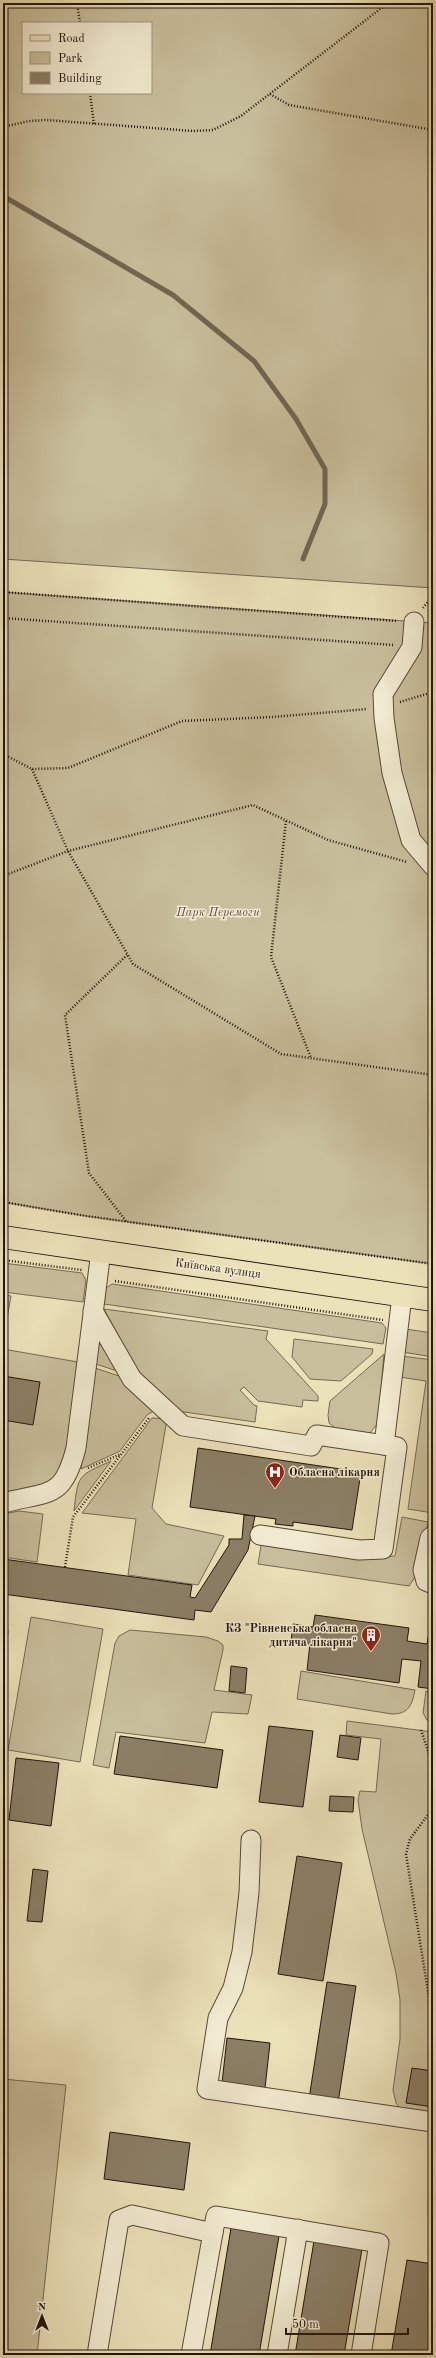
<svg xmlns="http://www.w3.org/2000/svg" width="436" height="2358" font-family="'Old Standard TT',serif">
<rect width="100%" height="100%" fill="#ece2ba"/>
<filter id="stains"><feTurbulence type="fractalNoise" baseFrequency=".005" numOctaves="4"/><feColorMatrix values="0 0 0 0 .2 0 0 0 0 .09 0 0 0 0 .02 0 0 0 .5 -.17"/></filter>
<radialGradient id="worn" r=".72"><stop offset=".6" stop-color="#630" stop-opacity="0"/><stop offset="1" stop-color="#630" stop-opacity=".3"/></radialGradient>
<!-- green -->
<g fill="#c9bf9c" stroke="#756a53" fill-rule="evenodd">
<path d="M3 3H433V588L3 559ZM23 23H151V93H23Z"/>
<path d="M3 592 433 623V1264L86 1216 3 1202Z"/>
<path d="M3 1263 82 1273 86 1280 83 1302 3 1292Z"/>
<path d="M112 1284 382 1323 386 1328 383 1344 104 1304 106 1288Z"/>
<path d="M3 1295 11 1296 3 1340Z"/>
<path d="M104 1309 268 1331 266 1339 318 1396V1401L303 1400 302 1407 258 1401 244 1387 240 1390 254 1405 257 1406 255 1422 177 1411 139 1374Z"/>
<path d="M405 1329 433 1333V1357L402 1352Z"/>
<path d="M294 1339 373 1349 372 1354 341 1381 310 1379 292 1357Z"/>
<path d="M103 1343 123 1373 93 1363 95 1347Z"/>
<path d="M3 1349 78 1362C75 1385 69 1472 50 1483 39 1489 16 1492 3 1496Z"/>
<path d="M384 1354 378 1423 370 1433 362 1434 335 1428 329 1423 328 1415 330 1401Z"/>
<path d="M401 1356 433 1360V1513L408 1509 426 1381 399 1377Z"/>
<path d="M92 1367 131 1380 157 1409 147 1415 120 1451 81 1469Z"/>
<path d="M152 1418 167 1419 152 1508 166 1524 224 1536 198 1585 128 1575 136 1519 82 1513Z"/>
<path d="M111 1461 74 1511C78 1474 78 1476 111 1461Z"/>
<path d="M19 1511 43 1514 37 1562 3 1557V1514Z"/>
<path d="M402 1517 428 1522 417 1574 409 1586 258 1564 262 1540 374 1558 395 1556Z"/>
<path d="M31 1617 103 1629 80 1762 8 1750Z"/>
<path d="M130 1630 206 1637 218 1641 223 1645V1650L214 1690 252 1695 248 1714 212 1712 205 1743 116 1732 109 1768 93 1765 115 1643 119 1636Z"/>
<path d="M301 1671 415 1690C412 1705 409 1714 392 1714L297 1699Z"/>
<path d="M426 1691 433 1692V1723L427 1720 423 1713Z"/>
<path d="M347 1721 433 1732V2118L405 2115 396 2103 393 2090 400 2039V2000L396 1973 362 1829 358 1800 360 1791 376 1792 381 1739 346 1735Z"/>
<path d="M3 2079 66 2085 37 2355H3Z"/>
</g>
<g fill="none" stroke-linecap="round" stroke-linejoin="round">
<!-- stream -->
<path stroke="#716650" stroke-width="5" d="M3 196 173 295 254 361 296 419 325 469V504L303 559"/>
</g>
<!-- building -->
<g fill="#8b7f66" stroke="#21140a">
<path d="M3 1376 40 1382 33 1425 3 1420Z"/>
<path d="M198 1448 361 1472 352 1530 293 1522V1526L275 1524 276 1519 190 1507Z"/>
<path d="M244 1515 255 1516 248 1550 211 1612 195 1610 194 1620 3 1594V1559L192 1585 190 1597 195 1598 229 1545V1539H242Z"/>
<path d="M315 1615 409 1628 407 1641 427 1644 429 1632H433V1689L418 1687 421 1661 402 1659 399 1683 307 1670 310 1644 291 1642 293 1624 313 1627Z"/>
<path d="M3 1630 8 1631 5 1657H3Z"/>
<path d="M231 1666 247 1668 245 1693 229 1691Z"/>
<path d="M269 1726 313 1731 303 1807 259 1802Z"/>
<path d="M340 1735 361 1738 358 1760 337 1757Z"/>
<path d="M120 1736 223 1750 217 1788 114 1774Z"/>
<path d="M16 1758 59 1763 51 1826 9 1820Z"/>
<path d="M330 1796 354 1797 353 1812 329 1811Z"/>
<path d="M297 1856 342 1863 323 1981 278 1974Z"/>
<path d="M33 1869 48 1871 42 1922 27 1921Z"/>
<path d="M327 1982 356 1986 338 2103 309 2099Z"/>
<path d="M227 2038 270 2043 265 2088 222 2083Z"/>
<path d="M412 2068 433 2071V2107L406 2103Z"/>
<path d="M110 2132 190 2143 184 2190 104 2179Z"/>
<path d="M231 2228 279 2236 259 2355H210Z"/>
<path d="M314 2241 362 2249 344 2355H295Z"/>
<path d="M407 2260 433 2264V2355H391Z"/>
</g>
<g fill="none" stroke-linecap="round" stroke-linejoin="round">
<!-- minor casing -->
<g stroke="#544836" stroke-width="21">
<g id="minor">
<path d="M414 622 412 647 383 694 384 718 392 773 411 840 433 866"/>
<path d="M93 1311 132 1379 183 1426 311 1446 317 1435 384 1445 402 1296"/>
<path d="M3 1503C49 1491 63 1500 76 1448L101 1251"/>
<path d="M260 1535 359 1550 383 1549 397 1447 384 1445"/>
<path d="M433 1536 430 1538 423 1570 426 1581 433 1584"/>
<path d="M251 1840 249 1893 242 1952 233 1988 218 2018 207 2089 433 2122"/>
<path d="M97 2355 119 2220 132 2215 213 2233"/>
<path d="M191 2355 216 2216 379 2243 361 2355"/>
<path d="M277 2355 298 2229"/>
</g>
</g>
<!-- major casing -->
<g stroke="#21140a" stroke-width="24">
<path id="major" d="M3 1237 433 1300"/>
</g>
<!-- path -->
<g stroke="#21140a" stroke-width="2.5" stroke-dasharray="1 2" stroke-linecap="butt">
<path d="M77 3 80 23"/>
<path d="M90 93 94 125"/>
<path d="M270 94 289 105 433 130"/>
<path d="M3 127 29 121 46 120 193 131 213 130 241 116 388 3"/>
<path d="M3 592 397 621"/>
<path d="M423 608 433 595"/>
<path d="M3 618 394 645"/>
<path d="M400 702 433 692"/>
<path d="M3 754 32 769 68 768 182 721 273 717 367 709"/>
<path d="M32 769 68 851 133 964 281 1054 433 1075"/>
<path d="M286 821 271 957 311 1058"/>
<path d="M3 876 68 851 253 805 328 840 407 862"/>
<path d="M3 1202 86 1216 433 1264"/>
<path d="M126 1221 89 1173 65 1015 127 955"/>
<path d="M3 1260 82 1270"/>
<path d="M115 1281 383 1320"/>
<path d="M88 1468 121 1454"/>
<path d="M65 1567 73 1517 149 1418"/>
<path d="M421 1730 433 1766"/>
<path d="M433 1808 410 1839 406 1854 433 2023"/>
</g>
<!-- minor -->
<use href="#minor" stroke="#f3ecd2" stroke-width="19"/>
<!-- major -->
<use href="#major" stroke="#ece2ba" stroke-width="22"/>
</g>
<!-- icons -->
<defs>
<g id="hospital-pin" transform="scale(1)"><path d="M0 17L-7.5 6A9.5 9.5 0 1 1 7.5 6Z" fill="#8f2418" stroke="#f3ecd2"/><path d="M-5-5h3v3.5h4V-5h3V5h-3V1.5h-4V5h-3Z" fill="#fff"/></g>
<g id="building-pin" transform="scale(1)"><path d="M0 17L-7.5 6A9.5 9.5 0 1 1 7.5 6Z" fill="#8f2418" stroke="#f3ecd2"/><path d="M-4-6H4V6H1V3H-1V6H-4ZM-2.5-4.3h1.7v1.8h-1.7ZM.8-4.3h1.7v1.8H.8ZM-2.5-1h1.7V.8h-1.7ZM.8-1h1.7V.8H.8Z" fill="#fff"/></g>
</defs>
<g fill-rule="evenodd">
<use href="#hospital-pin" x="275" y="1472"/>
<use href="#building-pin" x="371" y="1635"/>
</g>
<g text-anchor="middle" stroke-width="3" stroke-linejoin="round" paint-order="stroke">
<!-- park labels -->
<g font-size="12" font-style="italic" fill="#5c503d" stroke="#f3ecd2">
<text x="218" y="916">Парк Перемоги</text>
</g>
<!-- street labels -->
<g font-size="12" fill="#21140a" stroke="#f3ecd2">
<text transform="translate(218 1268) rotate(8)" y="4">Київська вулиця</text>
</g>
<!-- poi labels -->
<g font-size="12" font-weight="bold" fill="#21140a" stroke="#f3ecd2" text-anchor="start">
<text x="289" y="1476">Обласна лікарня</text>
<text x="357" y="1632" text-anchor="end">КЗ "Рівненська обласна<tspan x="357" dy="14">дитяча лікарня"</tspan></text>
</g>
</g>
<!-- margin -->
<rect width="436" height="2358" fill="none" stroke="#ece2ba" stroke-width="16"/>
<rect x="4" y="4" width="428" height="2350" fill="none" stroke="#21140a" stroke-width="2"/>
<rect x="8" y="8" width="420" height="2342" fill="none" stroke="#21140a"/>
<!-- legend -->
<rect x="22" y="22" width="130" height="72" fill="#f3ecd2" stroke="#9f9682"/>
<rect x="30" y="35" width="20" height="6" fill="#ece2ba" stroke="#9f9682"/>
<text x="58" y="42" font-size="12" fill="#21140a">Road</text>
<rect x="30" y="52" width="20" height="12" fill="#c9bf9c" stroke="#9f9682"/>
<text x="58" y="62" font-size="12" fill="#21140a">Park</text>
<rect x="30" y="72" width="20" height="12" fill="#8b7f66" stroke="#9f9682"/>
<text x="58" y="82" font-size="12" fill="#21140a">Building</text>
<!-- north arrow -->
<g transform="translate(42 2316)" stroke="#f3ecd2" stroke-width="3" paint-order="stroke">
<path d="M0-3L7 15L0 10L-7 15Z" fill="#21140a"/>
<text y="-6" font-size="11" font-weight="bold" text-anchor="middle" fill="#21140a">N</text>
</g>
<!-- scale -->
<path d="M286 2328v6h122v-6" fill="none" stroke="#21140a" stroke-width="2"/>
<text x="292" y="2328" font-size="12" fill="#21140a" stroke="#f3ecd2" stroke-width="3" paint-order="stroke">50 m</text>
<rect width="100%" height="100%" filter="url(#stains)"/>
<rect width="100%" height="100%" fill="url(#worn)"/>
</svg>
